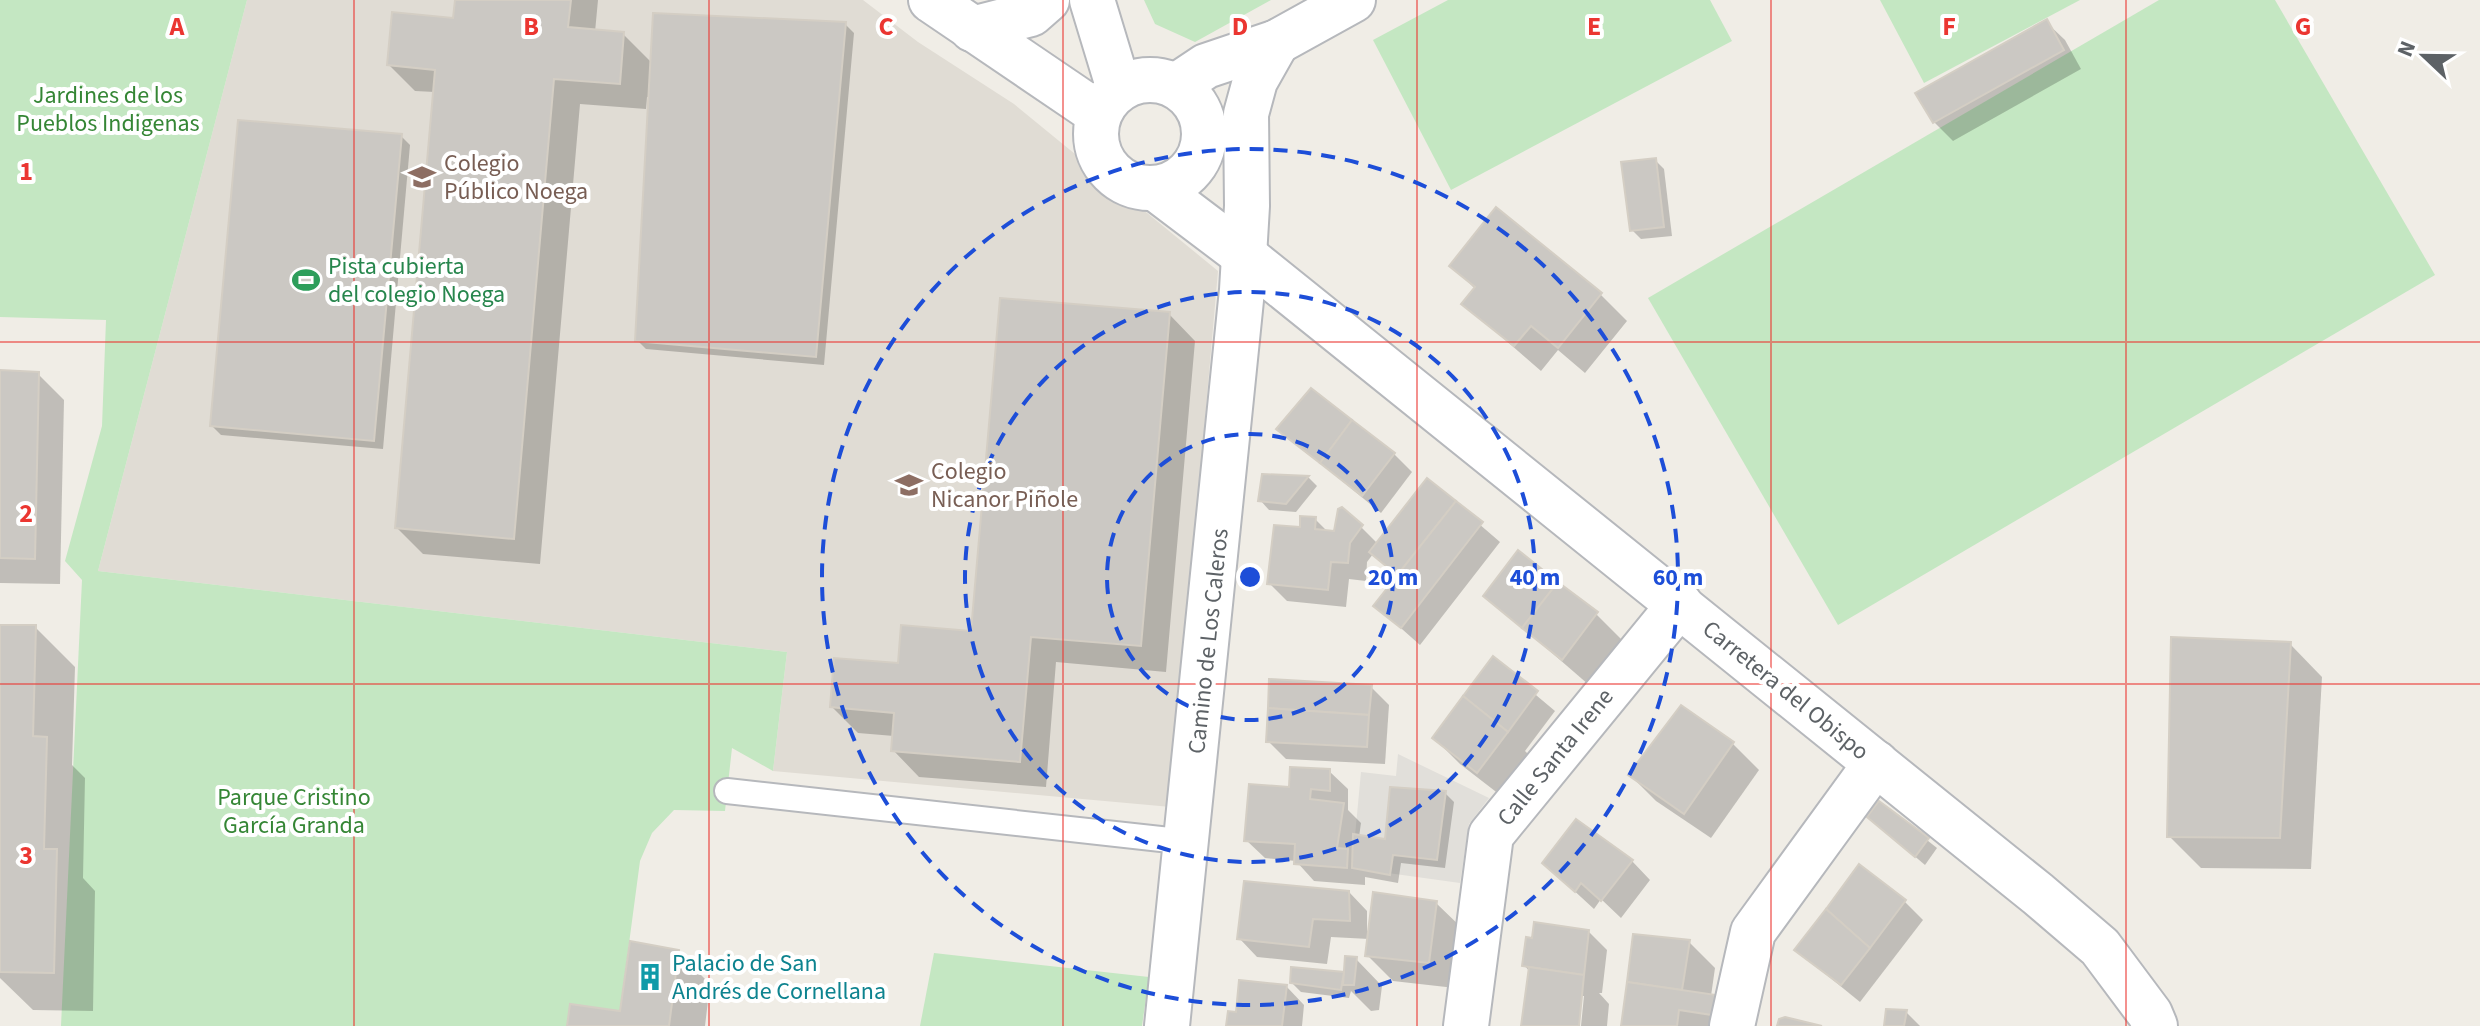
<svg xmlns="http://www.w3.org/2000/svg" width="2480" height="1026" font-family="'Source Sans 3',sans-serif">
<rect width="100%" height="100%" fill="#f0ede6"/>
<!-- industrial -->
<path fill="#e1dfda" d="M1398 754 1489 798 1469 824 1460 883 1352 868 1361 772 1396 776Z"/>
<!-- education -->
<path fill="#e0dcd4" d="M247 0H863L918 42 1014 104 1218 271 1171 807 773 771 787 652 98 571Z"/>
<!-- green -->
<g fill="#c4e7c2">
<path d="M0 0H247L98 571 787 652 773 771 732 748 725 811 674 810 652 833 640 861 620 1011 570 1004 567 1026H61L82 580 65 561 102 426 106 320 0 317Z"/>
<path d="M1144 0H1271L1195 42 1155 24Z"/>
<path d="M1448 0H1710L1732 41 1451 190 1373 40Z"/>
<path d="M1880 0H2080L1924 83Z"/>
<path d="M2159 0H2275L2435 275 1838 625 1648 298Z"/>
<path d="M934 953 1149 977 1142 1026H920Z"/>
</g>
<!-- shadow -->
<g fill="#0003">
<path d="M457 0H598L595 32 623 34 652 63 845 24 854 33 824 365 646 349 637 340 651 97H647L646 109 580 104 540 564 423 554 397 528 435 92 415 91 389 65 455 20Z"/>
<path d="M2046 22 2065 40 2081 69 1953 141 1934 122Z"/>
<path d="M401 136 410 145 383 449 221 435 212 426Z"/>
<path d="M1655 160 1664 169 1672 236 1641 239 1632 230Z"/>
<path d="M1452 265 1601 295 1627 321 1585 373 1558 350 1541 371 1464 304 1475 289Z"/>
<path d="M1169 314 1195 341 1166 672 1056 662 1046 787 919 777 893 750 894 736 858 733 832 707 900 666 973 633Z"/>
<path d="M0 372 38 374 64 400 60 584 0 583Z"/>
<path d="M1279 429 1394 454 1412 472 1381 513Z"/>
<path d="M1263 476 1309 478 1317 486 1296 512 1269 510 1260 500Z"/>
<path d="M1428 480 1500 542 1420 645 1376 606 1398 577 1373 554 1367 562 1366 581 1349 579 1346 607 1287 601 1269 583 1302 530 1315 519 1328 532 1361 527 1378 544Z"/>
<path d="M1486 596 1596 614 1622 640 1589 685Z"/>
<path d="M0 627H35L75 667 72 765 85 778 83 878 95 891 93 1011 33 1010 0 978Z"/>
<path d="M2290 644 2322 677 2311 869 2201 868 2169 836Z"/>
<path d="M1493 659 1555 711 1525 751 1533 759 1504 798 1460 764 1434 738Z"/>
<path d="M1371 687 1389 705 1385 764 1286 759 1268 741Z"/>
<path d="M1733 744 1759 770 1711 838 1656 801 1630 775Z"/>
<path d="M1329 771 1348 789V810L1361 823 1359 837 1387 841 1445 793 1454 802 1445 868 1401 863 1398 883 1365 877V885L1314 881 1296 861 1265 858 1246 840 1291 790Z"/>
<path d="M1880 803 1937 848 1925 865 1879 826Z"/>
<path d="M1576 821 1632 861 1650 880 1621 918 1601 899 1594 909 1544 863Z"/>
<path d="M1349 892 1367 911V931L1436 903 1463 929 1455 988 1393 981 1367 955 1369 939 1331 937 1327 964 1257 957 1239 938Z"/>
<path d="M1905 902 1923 920 1860 1002 1796 950Z"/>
<path d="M1588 931 1607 950 1602 993H1599L1609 1004 1607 1026H1581L1584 996H1580L1577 1026 1524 965Z"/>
<path d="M1634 936 1689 942 1715 968 1711 996 1740 1026H1622Z"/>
<path d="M678 952 710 984 705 1026H569L622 1013Z"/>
<path d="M1356 959 1382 986 1379 1010 1371 1011 1351 991 1349 998 1301 992 1292 983 1343 974 1345 977Z"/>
<path d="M1286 986 1304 1005 1302 1026H1228L1237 1014Z"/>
<path d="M1906 1012 1920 1026H1886Z"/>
</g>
<!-- building -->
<g fill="#cbc8c3" stroke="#d4cec4" stroke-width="2">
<path d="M455 0H571L568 27 624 32 620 84 554 79 514 539 395 528 435 70 387 65 392 12 453 18Z"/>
<path d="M653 13 846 22 816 357 635 341Z"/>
<path d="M2047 19 2064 50 1933 123 1915 93Z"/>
<path d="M238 120 402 134 374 441 210 426Z"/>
<path d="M1656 158 1664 227 1630 231 1621 162Z"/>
<path d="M1496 207 1602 293 1558 348 1531 326 1514 346 1461 304 1475 287 1449 266Z"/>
<path d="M1000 298 1170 312 1141 646 1031 637 1020 762 891 751 894 713 830 707 834 658 898 663 901 625 971 631Z"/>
<path d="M0 370 39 372 35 559 0 558Z"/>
<path d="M1311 388 1352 420 1320 463 1276 429Z"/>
<path d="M1352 420 1395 453 1362 496 1320 463Z"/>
<path d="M1262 474 1309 476 1286 504 1258 501Z"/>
<path d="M1427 478 1456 501 1397 575 1369 552Z"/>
<path d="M1456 501 1483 522 1401 628 1373 606Z"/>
<path d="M1342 507 1363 525 1350 543 1348 563 1331 562 1328 590 1267 584 1274 525 1300 527V516L1316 517 1315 529 1334 531 1338 509Z"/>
<path d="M1518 550 1558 582 1522 628 1483 596Z"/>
<path d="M1558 582 1598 612 1562 660 1522 628Z"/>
<path d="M0 625H36L33 736 47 737 44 849H57L54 973 0 972Z"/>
<path d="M2171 637 2291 642 2280 838 2167 837Z"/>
<path d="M1493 656 1538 691 1508 732 1463 696Z"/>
<path d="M1269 679 1372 685 1369 715 1268 708Z"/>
<path d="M1463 696 1508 732 1477 773 1432 738Z"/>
<path d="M1681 705 1734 742 1684 814 1628 775Z"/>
<path d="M1268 708 1369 715 1367 747 1266 742Z"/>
<path d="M1290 767 1330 769V791L1311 789 1310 799 1344 803 1337 848 1348 849 1347 868 1294 864 1295 844 1244 841 1249 784 1289 787Z"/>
<path d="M1390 787 1446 791 1437 860 1393 855 1390 875 1352 868 1353 834 1385 839Z"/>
<path d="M1879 801 1929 838 1915 857 1867 817Z"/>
<path d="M1576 819 1633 860 1601 901 1581 883 1575 892 1542 863Z"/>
<path d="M1859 864 1906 900 1870 948 1826 909Z"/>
<path d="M1244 881 1349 891 1350 921 1313 919 1309 947 1237 939Z"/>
<path d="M1373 892 1437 901 1429 963 1365 956Z"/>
<path d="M1826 909 1870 948 1841 985 1794 950Z"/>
<path d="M1534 922 1589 930 1584 975 1522 966 1526 937 1532 938Z"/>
<path d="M1633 934 1690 940 1682 990 1627 982Z"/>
<path d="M630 941 679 950 669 1026H567L570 1004 620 1011Z"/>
<path d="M1345 956 1357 957 1354 985H1343Z"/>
<path d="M1291 967 1344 972 1341 990 1290 983Z"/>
<path d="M1529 967 1584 975 1579 1026H1521Z"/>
<path d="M1239 980 1287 985 1282 1026H1226L1228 1011 1236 1012Z"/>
<path d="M1627 982 1716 995 1712 1015 1679 1010 1677 1026H1621Z"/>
<path d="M1886 1009 1907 1010 1904 1026H1884Z"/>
<path d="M1785 1017 1822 1026H1777L1779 1019Z"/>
</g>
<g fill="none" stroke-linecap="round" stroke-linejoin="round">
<!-- service casing -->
<g stroke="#b6b8bc" stroke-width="28">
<path id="service" d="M727 791 1188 842"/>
</g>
<!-- minor casing -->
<g stroke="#b6b8bc" stroke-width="48">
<g id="minor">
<path d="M931 0 1099 114"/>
<path d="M1092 0 1119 89"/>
<path d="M972 29 1031 14 1047 0"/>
<circle cx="1150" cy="134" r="54"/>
<path d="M1176 86 1206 66 1277 42 1353 0"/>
<path d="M1155 188 1245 256 2038 894 2100 947 2150 1014 2155 1026"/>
<path d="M1167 1026 1242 290 1247 206 1246 114 1255 81 1277 42"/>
<path d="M1466 1026 1491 835 1680 604"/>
<path d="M1732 1026 1753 932 1876 763"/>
</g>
</g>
<!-- service -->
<use href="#service" stroke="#fff" stroke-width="24"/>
<!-- minor -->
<use href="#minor" stroke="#fff" stroke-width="44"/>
</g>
<!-- grid -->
<path fill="none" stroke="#eb3631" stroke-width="2" stroke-opacity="0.55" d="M354 0V1026M709 0V1026M1063 0V1026M1417 0V1026M1771 0V1026M2126 0V1026M0 342H2480M0 684H2480"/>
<!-- distance rings -->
<g fill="none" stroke="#1d4ed8" stroke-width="4" stroke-dasharray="14 10">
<circle cx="1250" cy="577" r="143"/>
<circle cx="1250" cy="577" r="285"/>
<circle cx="1250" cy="577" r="428"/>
</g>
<!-- icons -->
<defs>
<g id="school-bare" transform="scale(2.16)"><path d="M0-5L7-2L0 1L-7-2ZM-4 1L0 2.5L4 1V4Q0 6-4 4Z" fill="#8d6e63" stroke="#fff" stroke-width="2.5" paint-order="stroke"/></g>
<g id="stadium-bare" transform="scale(2.16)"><path d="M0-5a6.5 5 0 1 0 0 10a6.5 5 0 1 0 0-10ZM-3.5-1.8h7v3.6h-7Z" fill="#2e9e5b" stroke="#fff" stroke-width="2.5" paint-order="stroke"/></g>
<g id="building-bare" transform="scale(2.16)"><path d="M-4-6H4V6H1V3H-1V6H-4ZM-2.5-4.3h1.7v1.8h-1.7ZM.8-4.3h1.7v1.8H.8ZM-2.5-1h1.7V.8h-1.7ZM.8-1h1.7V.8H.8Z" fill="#0f9aa8" stroke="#fff" stroke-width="2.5" paint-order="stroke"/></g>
</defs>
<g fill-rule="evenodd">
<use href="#school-bare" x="422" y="177"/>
<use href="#stadium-bare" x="306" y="280"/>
<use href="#school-bare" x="909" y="485"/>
<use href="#building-bare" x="650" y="977"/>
</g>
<g text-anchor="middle" stroke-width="8" stroke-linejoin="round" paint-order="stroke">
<!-- park labels -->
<g font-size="24" fill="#358635" stroke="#fff">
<text x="108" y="103">Jardines de los<tspan x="108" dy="28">Pueblos Indigenas</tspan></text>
<text x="294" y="805">Parque Cristino<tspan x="294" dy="28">García Granda</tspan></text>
</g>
<!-- education labels -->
<g font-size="24" fill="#785e54" stroke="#fff" text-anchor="start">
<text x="444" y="171">Colegio<tspan x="444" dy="28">Público Noega</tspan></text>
<text x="931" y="479">Colegio<tspan x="931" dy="28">Nicanor Piñole</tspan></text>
</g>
<!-- leisure labels -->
<g font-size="24" fill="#27864d" stroke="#fff" text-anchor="start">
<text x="328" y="274">Pista cubierta<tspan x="328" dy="28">del colegio Noega</tspan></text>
</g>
<!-- street labels -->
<g font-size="24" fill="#5d6266" stroke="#fff">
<text transform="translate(1208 641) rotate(-84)" y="8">Camino de Los Caleros</text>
<text transform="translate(1786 690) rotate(39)" y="8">Carretera del Obispo</text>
<text transform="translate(1555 757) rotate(-51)" y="8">Calle Santa Irene</text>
</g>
<!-- culture labels -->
<g font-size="24" fill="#0d838f" stroke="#fff" text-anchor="start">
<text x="672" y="971">Palacio de San<tspan x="672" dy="28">Andrés de Cornellana</tspan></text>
</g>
</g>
<g font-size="26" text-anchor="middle" font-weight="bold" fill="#eb3631" stroke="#fff" stroke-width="8" stroke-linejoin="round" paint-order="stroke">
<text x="177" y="35">A</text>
<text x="531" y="35">B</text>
<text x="886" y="35">C</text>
<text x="1240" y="35">D</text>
<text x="1594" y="35">E</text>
<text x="1949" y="35">F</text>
<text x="2303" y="35">G</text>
<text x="26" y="180">1</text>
<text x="26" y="522">2</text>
<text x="26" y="864">3</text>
</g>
<circle cx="1250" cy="577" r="12" fill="#1d4ed8" stroke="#fff" stroke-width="4"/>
<g font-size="24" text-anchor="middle" font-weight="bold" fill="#1d4ed8" stroke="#fff" stroke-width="8" stroke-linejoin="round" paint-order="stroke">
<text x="1393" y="585">20 m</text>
<text x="1535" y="585">40 m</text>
<text x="1678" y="585">60 m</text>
</g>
<!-- north arrow -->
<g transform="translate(2424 56) rotate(292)" stroke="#ffffff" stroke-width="6" paint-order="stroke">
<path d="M0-6L14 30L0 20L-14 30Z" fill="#5d6266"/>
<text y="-12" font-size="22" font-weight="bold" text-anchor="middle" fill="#5d6266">N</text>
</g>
</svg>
